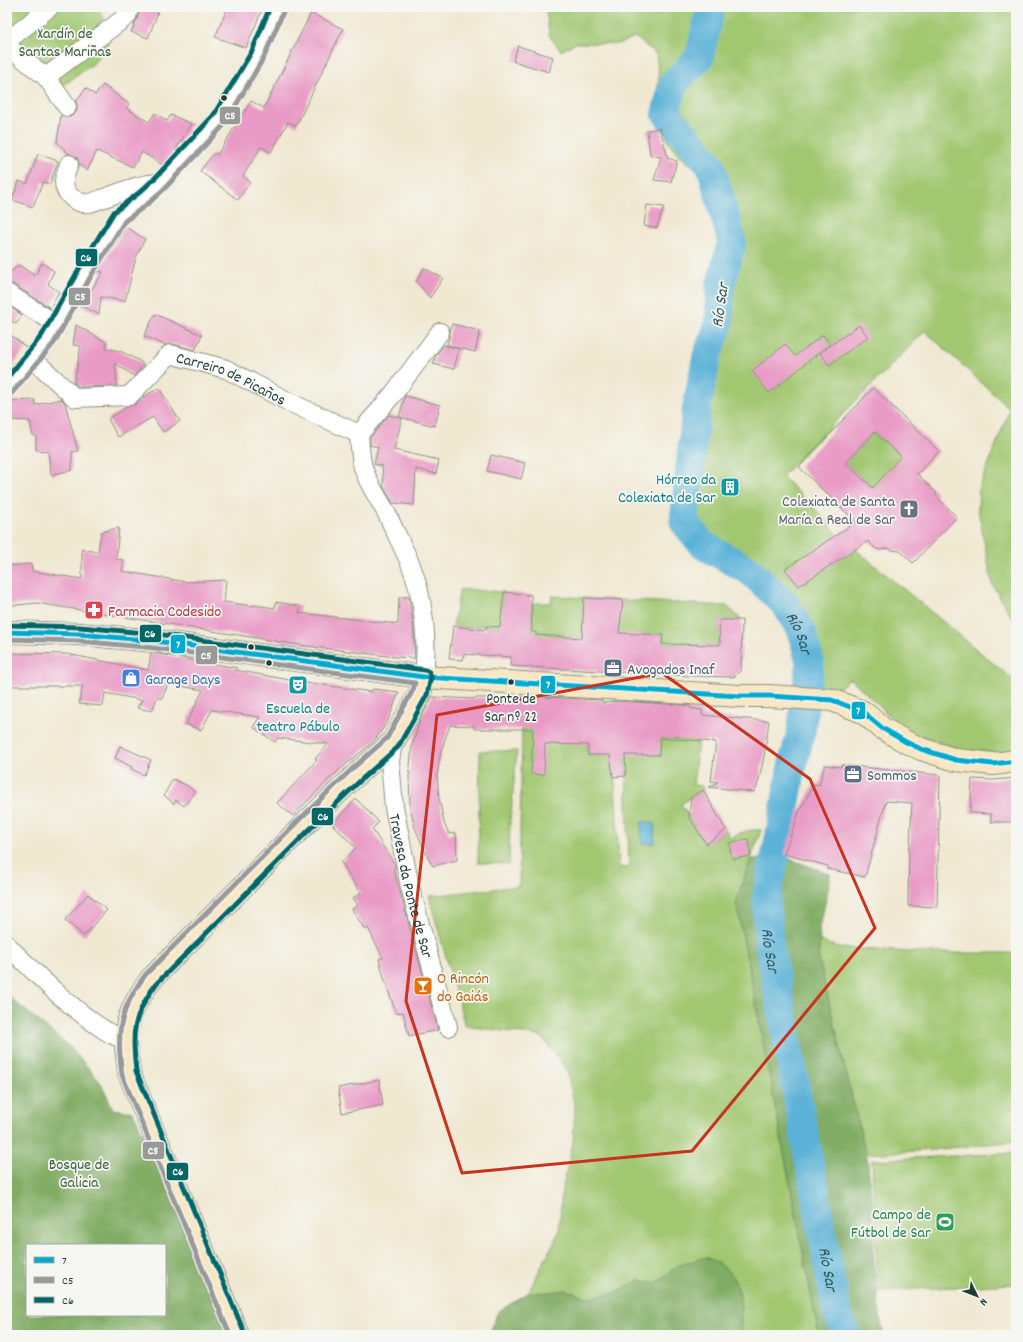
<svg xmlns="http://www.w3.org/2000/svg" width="1023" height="1342" font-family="Dekko,sans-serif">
<rect width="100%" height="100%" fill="#f6f6f2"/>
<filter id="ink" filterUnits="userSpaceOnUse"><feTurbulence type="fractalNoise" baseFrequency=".025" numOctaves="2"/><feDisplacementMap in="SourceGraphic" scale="8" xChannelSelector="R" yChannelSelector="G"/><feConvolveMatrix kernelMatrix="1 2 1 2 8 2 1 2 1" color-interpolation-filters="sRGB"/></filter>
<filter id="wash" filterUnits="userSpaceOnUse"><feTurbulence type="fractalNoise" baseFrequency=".012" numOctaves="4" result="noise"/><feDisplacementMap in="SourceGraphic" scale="16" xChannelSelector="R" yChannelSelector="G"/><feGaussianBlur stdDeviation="0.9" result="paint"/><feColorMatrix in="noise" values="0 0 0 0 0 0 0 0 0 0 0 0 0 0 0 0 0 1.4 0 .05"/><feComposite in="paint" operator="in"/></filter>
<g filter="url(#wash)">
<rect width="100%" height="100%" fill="#f0e8d1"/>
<!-- green -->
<g fill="#a1c771" stroke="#608252" fill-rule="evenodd">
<path d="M7 7H96L107 22 109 42 93 64 61 87 7 38Z"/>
<path d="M546 7H1016V624L992 584 978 509 979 488 1010 409 925 331 782 476 823 517 837 534 1016 682V751L1004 753 968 751 953 747 911 733 901 727 850 678 838 689 818 692 820 681 809 627 789 602 751 567 705 541 688 519 692 482 698 439 700 413 712 358 724 328 725 290 739 242 714 162 690 164 678 155 668 142 663 125 655 109 659 76 656 54 635 37 619 44 575 43 561 51 549 35Z"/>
<path d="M874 432 908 462 878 492 845 463Z"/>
<path d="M460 589 504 592 502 611 514 612 513 628 488 626 467 628 453 626Z"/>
<path d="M552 596 727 606 742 620H719L720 645 662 644 663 635 637 634 636 641 552 636 536 642V633L532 632V603H551Z"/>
<path d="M522 724 588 744V755H610L651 738 698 741 693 785 702 786 703 790 681 804 706 844 726 830 730 838C741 832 749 829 761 830L736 901 819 1335H489L498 1312 528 1293 559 1232 562 1190 573 1143 575 1109 567 1070 541 1036 465 1026 429 896 519 886ZM612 766 626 767 629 868 619 867 615 777H613Z"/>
<path d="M480 751H517L510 822 509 864 478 863Z"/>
<path d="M820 941 839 948 930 953H1016V1141L932 1150 866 1154 868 1163 818 956Z"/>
<path d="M1016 1153V1284L878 1291 872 1160Z"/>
</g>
<!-- forest -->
<g fill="#80ac63" stroke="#50744c" fill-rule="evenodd">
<path d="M787 858 830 874V880L822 918 819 926 820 941 818 956 868 1163 872 1206 874 1268 878 1302 883 1335H820L818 1331 736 901 751 859Z"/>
<path d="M7 995 71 1048 101 1083 113 1109 133 1112 199 1258 230 1335H7ZM27 1245H165V1315H27Z"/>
<path d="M706 1257C712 1260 720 1263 725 1268 746 1288 739 1310 742 1335H489L498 1312 528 1293 549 1292 566 1290 588 1298 617 1292 639 1280 656 1283 677 1266Z"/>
</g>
<!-- water -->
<path fill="#5bb2d8" stroke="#3d7886" d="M641 822H654L655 843 642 844Z"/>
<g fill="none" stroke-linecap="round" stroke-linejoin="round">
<!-- river -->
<path stroke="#5bb2d8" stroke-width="29" id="s1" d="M711 7 699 58 674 83 666 113 711 166 732 242 720 287 719 324 707 356 696 412 684 522 703 545 750 571 786 605 802 632 810 662 801 732 792 767 779 839 766 898 769 941 837 1313 846 1335"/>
</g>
<g id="blocks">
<!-- building -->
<g fill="#e99bc6" fill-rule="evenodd">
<path d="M141 7H160L148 38 131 32 137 19Z"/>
<path d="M228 7H263L246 48 215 37Z"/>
<path d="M311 13 343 29 296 126 288 122 271 152 261 147 243 176 250 182 238 200 200 171 214 153 217 155 251 101 264 108Z"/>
<path d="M518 46 553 57 549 72 513 61Z"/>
<path d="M103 85 129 104 126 108 149 122 155 113 167 121 171 115 192 124 173 154 163 165 142 152 133 167 97 151 87 171 79 164 77 157 69 154 57 142 61 115 68 117 73 115 77 111V106L76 101 86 88 95 95Z"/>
<path d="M660 128 668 158H667L677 161 671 182 654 180 661 157 650 155 647 130Z"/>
<path d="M38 154 58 161 50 184 43 182 33 207 12 200 19 181 27 184Z"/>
<path d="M647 205 664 207 657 228 644 226Z"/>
<path d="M126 227 145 239 136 257 125 301 101 297 99 314 81 306 103 272 98 271Z"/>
<path d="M42 263 54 271 48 284 59 292 50 308 13 284 7 283V275L19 265 35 276Z"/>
<path d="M424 268 443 278 430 298 416 281Z"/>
<path d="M7 305 22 315 16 324 7 318Z"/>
<path d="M155 314 202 335 195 350 173 344 165 345 144 336Z"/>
<path d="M452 324 480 331 475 352 447 345Z"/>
<path d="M76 325 106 342V348L120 351 140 361 143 365 141 368 134 376 115 363 117 386 79 387 74 383 81 346 73 345Z"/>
<path d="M859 325 868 337 829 365 820 353Z"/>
<path d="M7 332 27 348 7 372Z"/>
<path d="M823 335 830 344 769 393 752 371 785 344 795 356Z"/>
<path d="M444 345 459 349 454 369 433 364 436 355Z"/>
<path d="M159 388 180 421 163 432 153 417 118 437 108 419 127 407 136 404 143 397Z"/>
<path d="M873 388 939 451 917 474 937 493 935 495 957 517 913 563 900 551 891 550 888 548 880 550 875 548 868 541 799 586 785 569 856 522 799 467ZM874 432 901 456 873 488 845 463Z"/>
<path d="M405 396 440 405 435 426 399 417Z"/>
<path d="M61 399 65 403 78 451 72 452V470L51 475 48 451 36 450V436H33L30 421 8 420 11 401 35 400V405Z"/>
<path d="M389 415 402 418 394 450 439 460 436 474 416 469 414 505 393 503 384 488 382 466 374 464 378 447 370 445V438Z"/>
<path d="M491 455 525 463 521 479 487 471Z"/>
<path d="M119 528 116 559 124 560 122 571 187 582 226 580 224 602 253 606V605L275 608 276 602 300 606 299 613 398 624 399 597H409L413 622 415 658 396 657 307 646 36 603 7 606V566L31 564 32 571 82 579V549L98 552 101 532Z"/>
<path d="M504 592 531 595 532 632H536V635L582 638 584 598 623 600 619 633 663 635 662 644 720 645 719 620H742L741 670 734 677 690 676 510 666 511 657 464 654 463 660 449 659 453 626 486 630V626L500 627Z"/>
<path d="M7 653 67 654 148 670 151 653H154L237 668 235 670 317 685 318 684 371 692 373 689 399 692 387 723 374 741 329 779 293 816 277 803 317 760 315 759 328 744 278 738 275 742 253 727 260 717 212 710 201 730 186 724 203 690 168 684 162 698H157L152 711 137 708 142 700 105 693 103 706 79 704 83 686H7Z"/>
<path d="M432 697 474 699V698L543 697 602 700V703L619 701 683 705 690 706V708L702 710V715L769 721 764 757 757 787 754 792 709 787 718 782 711 781 716 742 660 738 659 755H625L626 776 613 777 610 755H588V745L545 744 544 775 531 774 533 729H474V726L450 725 441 751 437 775 439 798 444 823 449 834 456 833 457 860 433 866 428 858 415 828 410 807 409 776 412 746 420 720Z"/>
<path d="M120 746 151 760 144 775 131 769 132 767 115 758Z"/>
<path d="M825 765 841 767V765L940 775 937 907 908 906 909 846H910L912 803 886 801 865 877 827 869 828 866 784 854 799 812 814 784 819 785Z"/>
<path d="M1016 778V822H991V814L970 813 972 779 993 780Z"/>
<path d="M173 779 188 786 195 792 184 806 176 800 174 804 164 795Z"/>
<path d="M703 790 726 830 706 844 689 817 691 797Z"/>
<path d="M356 799 379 822 372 829 395 865 394 870 438 1030 409 1036 403 1012 396 1013 385 981 379 959 383 958 368 928 365 930 352 909 358 905 353 898 361 893 341 862 356 848 332 824Z"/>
<path d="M748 839 751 856 732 859 729 843Z"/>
<path d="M88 894 107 910 84 936 65 920Z"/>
<path d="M379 1080 383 1105 342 1113 338 1088Z"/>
</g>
</g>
</g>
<g filter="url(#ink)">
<use href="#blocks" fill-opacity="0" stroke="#889282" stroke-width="1"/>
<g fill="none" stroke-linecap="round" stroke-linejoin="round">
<!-- street casing -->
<g stroke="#889282" stroke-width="20">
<g id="street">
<path d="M7 41 50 7"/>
<path d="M7 46 46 77 67 107"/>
<path d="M46 77 127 16 130 7"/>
<path d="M69 164C68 169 64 176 64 182 64 194 77 205 89 203 95 202 101 199 107 197 124 191 142 183 160 183"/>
<path d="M7 293 56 324"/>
<path id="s2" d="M33 359 75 398 129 396 170 354 226 369 291 403 359 434"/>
<path d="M7 389 48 339 85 272 120 216 145 197 160 183 219 120 227 108 243 81 258 54 278 7"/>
<path d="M424 677C428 640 424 597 410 563 403 547 395 532 388 516 380 500 368 485 363 467 360 457 360 445 359 434L394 393 440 332"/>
<path id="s3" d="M393 742 390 761 394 807 410 887 448 1027"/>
<path d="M7 945C35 973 62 1000 94 1023 106 1031 112 1036 126 1040"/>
</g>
</g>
<!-- secondary casing -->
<g stroke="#889282" stroke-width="24">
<g id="secondary">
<path d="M7 632 79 634 155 641 424 677 740 696H770L832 700 863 712 882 728 906 742 921 749 956 760 993 764 1016 761"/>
<path d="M238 1335 129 1073C128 1062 126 1052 126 1041 125 1018 138 997 151 979L307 822 357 774 393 742 420 693 424 677"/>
</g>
</g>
<!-- street -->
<use href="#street" stroke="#fff" stroke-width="18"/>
<!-- secondary -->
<use href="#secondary" stroke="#f9e7c3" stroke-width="22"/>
<!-- bus-1 casing -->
<g stroke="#f6f6f2" stroke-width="8">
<path id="bus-1" d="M7 632 79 634 155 641 424 677 740 696H770L832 700 863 712 882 728 906 742 921 749 956 760 993 764 1016 761"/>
</g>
<!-- bus-2 casing -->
<g stroke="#f6f6f2" stroke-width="8">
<g id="bus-2">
<path d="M12 393 54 343 91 276 125 221 149 203 165 188 225 124 264 57 284 10"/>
<path d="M7 639 79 641 154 648 415 683 413 690 387 738 352 769 302 817 146 974C119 1010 116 1031 122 1075L230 1335"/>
</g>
</g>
<!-- bus-3 casing -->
<g stroke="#f6f6f2" stroke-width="8">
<g id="bus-3">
<path d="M7 378 42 335 79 269 114 212 140 192 155 178 213 116 252 51 270 7"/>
<path d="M7 625 80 627 156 634 425 670 429 672 431 677 427 695 398 747 362 779 312 827 156 984C132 1018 132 1030 136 1071L244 1332"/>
</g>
</g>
<!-- bus-1 -->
<use href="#bus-1" stroke="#00a9ce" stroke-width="5"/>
<!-- bus-2 -->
<use href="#bus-2" stroke="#999" stroke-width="5"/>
<!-- bus-3 -->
<use href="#bus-3" stroke="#066" stroke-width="5"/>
</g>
</g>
<!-- marked area -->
<path fill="none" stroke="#c8321e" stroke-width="3" stroke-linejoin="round" d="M662 673 810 779 875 928 692 1151 462 1173 406 1001 437 715Z"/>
<!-- icons -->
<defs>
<g id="building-square" transform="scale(1)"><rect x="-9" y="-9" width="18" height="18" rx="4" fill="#0f9aa8" stroke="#f6f6f2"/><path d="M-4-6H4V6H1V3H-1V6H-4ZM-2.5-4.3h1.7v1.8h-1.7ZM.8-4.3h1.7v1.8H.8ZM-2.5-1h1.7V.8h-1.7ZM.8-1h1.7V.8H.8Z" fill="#fff"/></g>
<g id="church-square" transform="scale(1)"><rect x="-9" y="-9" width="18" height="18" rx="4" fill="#6b7280" stroke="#f6f6f2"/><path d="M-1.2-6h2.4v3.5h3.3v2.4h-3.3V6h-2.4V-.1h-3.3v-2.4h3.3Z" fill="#fff"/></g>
<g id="pharmacy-square" transform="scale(1)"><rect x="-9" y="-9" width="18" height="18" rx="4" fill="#e0444e" stroke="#f6f6f2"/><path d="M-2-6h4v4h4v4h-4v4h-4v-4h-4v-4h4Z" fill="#fff"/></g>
<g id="office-square" transform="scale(1)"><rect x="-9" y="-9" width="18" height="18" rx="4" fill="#5c6f8a" stroke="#f6f6f2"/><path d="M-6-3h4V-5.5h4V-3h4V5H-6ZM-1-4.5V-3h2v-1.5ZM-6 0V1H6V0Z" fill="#fff"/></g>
<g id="shop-square" transform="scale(1)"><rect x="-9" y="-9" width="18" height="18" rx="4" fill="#3f7fe0" stroke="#f6f6f2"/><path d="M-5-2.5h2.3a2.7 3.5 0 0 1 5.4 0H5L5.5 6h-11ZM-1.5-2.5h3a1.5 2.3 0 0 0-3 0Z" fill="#fff"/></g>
<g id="theatre-square" transform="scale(1)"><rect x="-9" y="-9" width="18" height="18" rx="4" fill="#0f9aa8" stroke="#f6f6f2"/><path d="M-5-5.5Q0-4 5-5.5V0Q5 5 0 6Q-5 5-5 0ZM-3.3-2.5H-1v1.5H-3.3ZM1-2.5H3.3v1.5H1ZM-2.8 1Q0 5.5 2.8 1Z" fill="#fff"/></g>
<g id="bar-square" transform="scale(1)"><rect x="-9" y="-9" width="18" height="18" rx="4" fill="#e8710a" stroke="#f6f6f2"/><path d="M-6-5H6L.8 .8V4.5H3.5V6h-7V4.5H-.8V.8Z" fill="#fff"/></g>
<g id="stadium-square" transform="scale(1)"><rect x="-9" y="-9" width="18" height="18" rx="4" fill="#2e9e5b" stroke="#f6f6f2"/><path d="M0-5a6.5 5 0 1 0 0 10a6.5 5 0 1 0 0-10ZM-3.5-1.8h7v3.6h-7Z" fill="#fff"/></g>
</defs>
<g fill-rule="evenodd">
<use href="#building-square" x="730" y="487"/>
<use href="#church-square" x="909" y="509"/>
<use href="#pharmacy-square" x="94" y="610"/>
<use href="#office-square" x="613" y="668"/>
<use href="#shop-square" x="131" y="678"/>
<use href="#theatre-square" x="298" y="685"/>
<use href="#office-square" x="853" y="774"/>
<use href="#bar-square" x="423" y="986"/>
<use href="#stadium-square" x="945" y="1222"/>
</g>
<!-- markers -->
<g fill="#1f3d34" stroke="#f6f6f2" stroke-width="1.5">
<circle cx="224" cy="98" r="3.5"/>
<circle cx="251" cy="647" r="3.5"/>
<circle cx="269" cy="663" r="3.5"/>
<circle cx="511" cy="682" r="3.5"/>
</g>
<g text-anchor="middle" stroke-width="3.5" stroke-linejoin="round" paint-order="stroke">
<!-- bus labels -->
<g font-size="15" fill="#1f3d34" stroke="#f6f6f2">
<text x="511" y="703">Ponte de<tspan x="511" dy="18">Sar nº 22</tspan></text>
</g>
<!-- park labels -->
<g font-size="16" fill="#406043" stroke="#f6f6f2">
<text x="65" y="38">Xardín de<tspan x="65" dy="18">Santas Mariñas</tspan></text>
<text x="79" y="1169">Bosque de<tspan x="79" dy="18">Galicia</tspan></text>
</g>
<!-- street labels -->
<g font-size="16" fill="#1f3d34" stroke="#f6f6f2">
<text dy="6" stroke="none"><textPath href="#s2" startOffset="236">Carreiro de Picaños</textPath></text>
<text dy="6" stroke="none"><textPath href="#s3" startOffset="146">Travesa da Ponte de Sar</textPath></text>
</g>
<!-- culture labels -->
<g font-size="16" fill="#0d838f" stroke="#f6f6f2" text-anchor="end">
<text x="716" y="484">Hórreo da<tspan x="716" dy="18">Colexiata de Sar</tspan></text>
<text x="298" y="713" text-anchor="middle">Escuela de<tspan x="298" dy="18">teatro Pábulo</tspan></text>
</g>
<!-- worship labels -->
<g font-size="16" fill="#5b616d" stroke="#f6f6f2" text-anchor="end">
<text x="895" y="506">Colexiata de Santa<tspan x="895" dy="18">María a Real de Sar</tspan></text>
</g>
<!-- health labels -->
<g font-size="16" fill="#be3a42" stroke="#f6f6f2" text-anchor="start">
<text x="108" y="616">Farmacia Codesido</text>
</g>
<!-- service labels -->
<g font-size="16" fill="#4e5e75" stroke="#f6f6f2" text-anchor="start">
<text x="627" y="674">Avogados Inaf</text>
<text x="867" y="780">Sommos</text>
</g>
<!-- shop labels -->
<g font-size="16" fill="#366cbe" stroke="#f6f6f2" text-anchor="start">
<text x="145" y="684">Garage Days</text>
</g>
<!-- food labels -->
<g font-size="16" fill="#c56008" stroke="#f6f6f2" text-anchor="start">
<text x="437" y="983">O Rincón<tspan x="437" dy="18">do Gaiás</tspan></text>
</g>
<!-- leisure labels -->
<g font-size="16" fill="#27864d" stroke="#f6f6f2" text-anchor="end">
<text x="931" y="1219">Campo de<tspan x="931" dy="18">Fútbol de Sar</tspan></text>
</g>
<!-- water labels -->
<g font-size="17" font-style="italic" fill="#2e5a5d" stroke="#f6f6f2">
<text transform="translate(719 305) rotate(-82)" y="6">Río Sar</text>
<text dy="6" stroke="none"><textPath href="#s1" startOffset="717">Río Sar</textPath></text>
<text dy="6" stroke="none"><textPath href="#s1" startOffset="1041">Río Sar</textPath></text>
<text dy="6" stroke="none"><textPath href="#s1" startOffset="1365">Río Sar</textPath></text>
</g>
</g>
<g stroke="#f6f6f2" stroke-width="1.5">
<rect x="219" y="106" width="22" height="19" rx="4" fill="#999"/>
<rect x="75" y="248" width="23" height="19" rx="4" fill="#066"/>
<rect x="68" y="287" width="23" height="19" rx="4" fill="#999"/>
<rect x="139" y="624" width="23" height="19" rx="4" fill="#066"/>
<rect x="170" y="634" width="16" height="20" rx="4" fill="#00a9ce"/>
<rect x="195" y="645" width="23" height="20" rx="4" fill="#999"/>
<rect x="540" y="675" width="16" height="19" rx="4" fill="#00a9ce"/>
<rect x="851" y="701" width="15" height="19" rx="4" fill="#00a9ce"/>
<rect x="311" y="807" width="23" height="19" rx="4" fill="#066"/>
<rect x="142" y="1141" width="23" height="19" rx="4" fill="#999"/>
<rect x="166" y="1162" width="23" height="19" rx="4" fill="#066"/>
</g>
<g font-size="11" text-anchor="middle" font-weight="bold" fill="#fff">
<text x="230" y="119">C5</text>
<text x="86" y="261">C6</text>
<text x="80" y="300">C5</text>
<text x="150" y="637">C6</text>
<text x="178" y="648">7</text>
<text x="206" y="659">C5</text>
<text x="548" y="688">7</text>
<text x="858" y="714">7</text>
<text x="323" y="820">C6</text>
<text x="153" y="1154">C5</text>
<text x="178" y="1175">C6</text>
</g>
<!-- margin -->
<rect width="1023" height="1342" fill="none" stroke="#f6f6f2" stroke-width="24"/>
<!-- legend -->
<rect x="26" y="1244" width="140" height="72" fill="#f6f6f2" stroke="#a0aca6"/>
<rect x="34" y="1257" width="20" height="6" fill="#00a9ce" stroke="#a0aca6"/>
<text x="62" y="1264" font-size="12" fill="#1f3d34">7</text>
<rect x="34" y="1277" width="20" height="6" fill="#999999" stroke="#a0aca6"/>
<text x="62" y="1284" font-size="12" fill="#1f3d34">C5</text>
<rect x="34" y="1297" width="20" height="6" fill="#006666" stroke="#a0aca6"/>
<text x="62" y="1304" font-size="12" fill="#1f3d34">C6</text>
<!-- north arrow -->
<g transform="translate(977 1296) rotate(133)" stroke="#f6f6f2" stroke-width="3" paint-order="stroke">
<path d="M0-3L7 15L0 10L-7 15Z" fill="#1f3d34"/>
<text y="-6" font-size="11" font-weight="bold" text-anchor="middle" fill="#1f3d34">N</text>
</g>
</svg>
